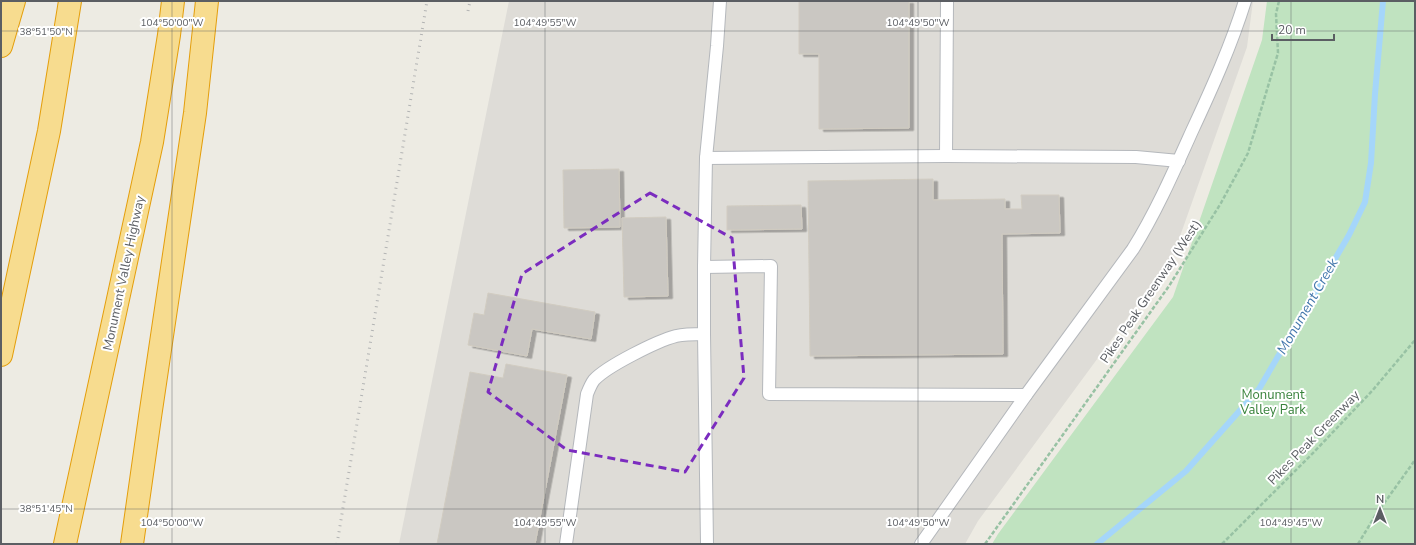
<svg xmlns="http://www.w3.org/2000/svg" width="1416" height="545" font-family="'Nunito Sans',sans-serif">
<defs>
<filter id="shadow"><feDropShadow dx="4.5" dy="2.5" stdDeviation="0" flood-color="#0004"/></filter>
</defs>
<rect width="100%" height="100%" fill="#edebe3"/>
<!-- industrial -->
<path fill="#dedcd7" d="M509 1H1253L1247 47 1173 256 978 521 965 544H399Z"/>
<!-- green -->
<path fill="#c0e3c0" d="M1267 1H1415V544H992L998 534 1173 297 1262 40Z"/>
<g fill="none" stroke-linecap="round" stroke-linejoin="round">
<!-- stream -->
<path stroke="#a5d6fa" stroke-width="6" d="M1097 544 1186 471 1259 389 1349 235 1365 202 1371 163 1375 94 1383 1"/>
</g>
<!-- building -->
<g fill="#cac7c2" stroke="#d1ccc1" filter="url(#shadow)">
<path d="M799 1H909V128L819 129V54H799Z"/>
<path d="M619 169 620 227 564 228 563 170Z"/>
<path d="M933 179V200L1005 199V209H1022L1021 195H1059L1060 233 1002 234 1003 354 810 356 808 181Z"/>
<path d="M801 205 802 229 727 230V206Z"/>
<path d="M666 217 668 296 624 297 622 218Z"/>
<path d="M488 293 595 312 591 339 532 329 527 356 468 345 474 313 484 315Z"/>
<path d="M506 364 567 375 535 544H437L470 372 503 378Z"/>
</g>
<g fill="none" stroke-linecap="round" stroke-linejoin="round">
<!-- service casing -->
<g stroke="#b5b8bc" stroke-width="14">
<g id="service">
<path d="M946 156 947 1"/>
<path d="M706 158 946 156 1136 157 1179 161"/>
<path d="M704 267 771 266 769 394 1026 395 921 544"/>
<path d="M704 334 707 544"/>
<path d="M1026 395 1133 249C1156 212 1174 171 1192 131 1212 88 1231 46 1245 1"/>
<path d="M566 544 587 394C589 389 591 384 594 380 607 366 657 341 676 336 685 334 694 334 704 334V267L706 158 717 46 720 1"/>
</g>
</g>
<!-- motorway casing -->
<g stroke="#e49e0b" stroke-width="24">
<g id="motorway">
<path d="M1 46 14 1"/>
<path d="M1 355 49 131 70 1"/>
<path d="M65 544 152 142 169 35 173 1"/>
<path d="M132 544 150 417 195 113 207 1"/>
</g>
</g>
<!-- path -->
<g stroke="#98c2a4" stroke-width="2.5" stroke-dasharray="4 2" stroke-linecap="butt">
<path d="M985 544 1169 286 1221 203 1248 153 1278 53 1276 14 1279 1"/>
<path d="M1222 544 1314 452 1372 391 1415 340"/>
<path d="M1358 544 1375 516 1415 460"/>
</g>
<!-- service -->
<use href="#service" stroke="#fff" stroke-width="12"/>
<!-- motorway -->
<use href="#motorway" stroke="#f7dc8f" stroke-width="22"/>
<!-- rail -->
<g stroke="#b3b4b4" stroke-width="3" stroke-dasharray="1 5" stroke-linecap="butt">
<path d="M468 11 470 1"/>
<path d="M337 544 427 1"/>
</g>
</g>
<!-- marked area -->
<path fill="none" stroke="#7b2cbf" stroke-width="3" stroke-dasharray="8 5" stroke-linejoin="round" d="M650 193 732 238 744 378 685 472 567 450 488 392 522 274Z"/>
<!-- ticks -->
<path fill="none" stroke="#5b5e63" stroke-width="1" stroke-opacity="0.45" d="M172 1V544M545 1V544M918 1V544M1291 1V544M1 31H1415M1 509H1415"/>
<g text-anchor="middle" stroke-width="4" stroke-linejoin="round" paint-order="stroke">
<!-- street labels -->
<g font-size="13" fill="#5b5e63" stroke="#fff">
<text transform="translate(123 273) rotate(-78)" y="5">Monument Valley Highway</text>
<text transform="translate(1150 291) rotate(-56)" y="5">Pikes Peak Greenway (West)</text>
<text transform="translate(1313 437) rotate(-46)" y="5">Pikes Peak Greenway</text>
</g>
<!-- park labels -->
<g font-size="13" fill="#39833c" stroke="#fff">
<text x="1273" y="399">Monument<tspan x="1273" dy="15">Valley Park</tspan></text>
</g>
<!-- water labels -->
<g font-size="14" font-style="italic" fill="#4377ac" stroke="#fff">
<text transform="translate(1307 306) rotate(-60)" y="5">Monument Creek</text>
</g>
</g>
<g font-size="10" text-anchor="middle" fill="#5b5e63" stroke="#fff" stroke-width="4" stroke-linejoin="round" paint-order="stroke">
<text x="172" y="26">104°50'00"W</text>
<text x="545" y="26">104°49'55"W</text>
<text x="918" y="26">104°49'50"W</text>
<text x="46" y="35">38°51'50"N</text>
<text x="46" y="512">38°51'45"N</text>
<text x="172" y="526">104°50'00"W</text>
<text x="545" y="526">104°49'55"W</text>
<text x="918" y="526">104°49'50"W</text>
<text x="1291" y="526">104°49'45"W</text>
</g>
<!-- border -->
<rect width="1416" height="545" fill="none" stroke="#5b5e63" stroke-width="4"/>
<!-- north arrow -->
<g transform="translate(1380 509)" stroke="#ffffff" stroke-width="3" paint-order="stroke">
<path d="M0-3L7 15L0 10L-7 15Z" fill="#5b5e63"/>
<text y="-6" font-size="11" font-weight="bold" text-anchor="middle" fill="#5b5e63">N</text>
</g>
<!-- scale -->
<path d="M1272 34v6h62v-6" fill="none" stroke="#5b5e63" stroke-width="2"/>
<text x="1278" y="34" font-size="12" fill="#5b5e63" stroke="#ffffff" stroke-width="3" paint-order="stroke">20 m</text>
</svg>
